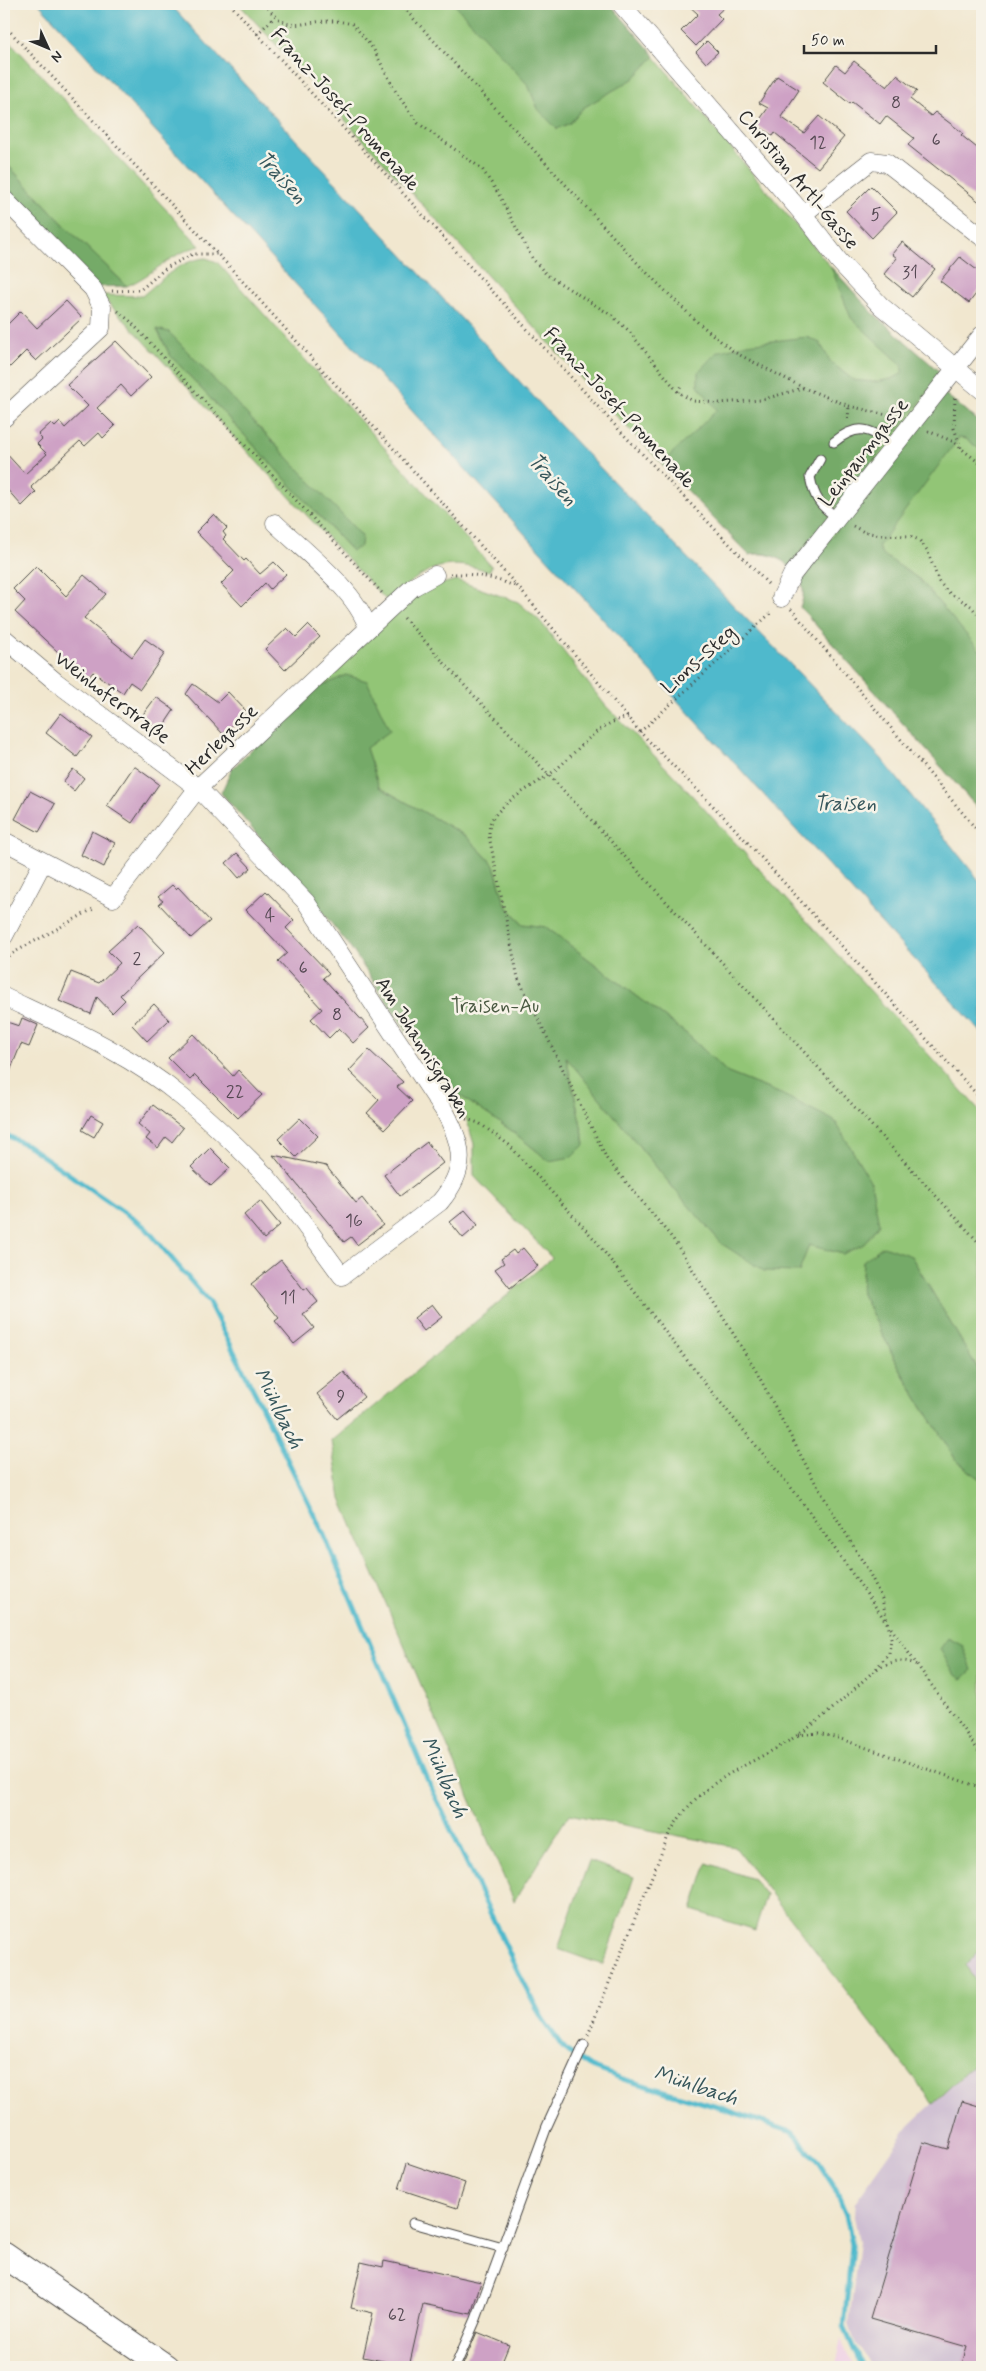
<svg xmlns="http://www.w3.org/2000/svg" width="986" height="2371" font-family="Mynerve,sans-serif">
<rect width="100%" height="100%" fill="#f7f3e8"/>
<filter id="ink" filterUnits="userSpaceOnUse"><feTurbulence type="fractalNoise" baseFrequency=".02" numOctaves="2"/><feDisplacementMap in="SourceGraphic" scale="10" xChannelSelector="R" yChannelSelector="G"/><feConvolveMatrix kernelMatrix="1 2 1 2 8 2 1 2 1" color-interpolation-filters="sRGB"/></filter>
<filter id="wash" filterUnits="userSpaceOnUse"><feTurbulence type="fractalNoise" baseFrequency=".0096" numOctaves="4" result="noise"/><feDisplacementMap in="SourceGraphic" scale="20" xChannelSelector="R" yChannelSelector="G"/><feGaussianBlur stdDeviation="1.12" result="paint"/><feColorMatrix in="noise" values="0 0 0 0 0 0 0 0 0 0 0 0 0 0 0 0 0 1.4 0 .05"/><feComposite in="paint" operator="in"/></filter>
<g filter="url(#wash)">
<rect width="100%" height="100%" fill="#f1e7cf"/>
<!-- built -->
<path fill="#f0d0e5" d="M841 2339 848 2356 856 2367H834Z"/>
<!-- industrial -->
<g fill="#cebed2">
<path d="M982 1948V1989L965 1966Z"/>
<path d="M982 2057V2367H875L870 2364 855 2342 849 2324 859 2242 854 2217 855 2202 909 2126Z"/>
</g>
<!-- green -->
<g fill="#92c576" stroke="#5e7850" fill-rule="evenodd">
<path d="M239 4H610L831 267 945 394 982 424V813L800 607C815 576 779 548 749 555L590 388Z"/>
<path d="M4 35 200 246C172 252 153 275 127 286L68 229 4 161Z"/>
<path d="M206 258 217 262 492 567 489 571C436 556 427 571 386 600L101 295 142 296C161 280 180 260 206 258ZM157 330 352 551 170 355Z"/>
<path d="M456 580 518 602 540 621 605 705 677 779 982 1113V1376L911 1256 863 1261 861 1292 902 1373 956 1460 982 1481V1948L965 1966 982 1989V2057L933 2103 735 1847 569 1814 514 1901 341 1499 332 1441 552 1258 474 1176V1144L459 1095 512 1131 548 1160 585 1144 566 1056 675 1190 809 1245 843 1254 781 1094 728 1073 688 1035 546 927 522 924 505 904 494 865 466 836 379 787 366 748 309 692 395 609 428 588Z"/>
<path d="M589 1861 634 1877 603 1965 558 1949Z"/>
<path d="M707 1863 753 1879 766 1895 755 1930 692 1910Z"/>
</g>
<!-- forest -->
<g fill="#75aa67" stroke="#506a49">
<path d="M454 4H610L655 56 633 79 583 108 570 123 557 129 538 109 528 85Z"/>
<path d="M4 161 68 229 127 286 94 287 4 188Z"/>
<path d="M831 267 872 312 942 374 789 566C777 556 766 551 749 555L661 464 717 410 698 385V372L717 352 747 344 807 337 820 343 830 361 853 380 875 382 891 379 902 374V365L851 318Z"/>
<path d="M157 329 169 332 362 536 361 546 352 551 170 355Z"/>
<path d="M945 394 982 424V451L966 439 959 438 878 547 882 554 919 579 982 653V813L800 607C805 596 804 588 800 577Z"/>
<path d="M346 675 367 681 390 731 366 748 379 787 466 836 494 865 505 904 522 924 546 927 688 1035 728 1073 781 1094 835 1121 871 1182 879 1224 864 1244 843 1254 809 1245 799 1272 764 1271 722 1244 675 1190 566 1057 585 1144 572 1157 549 1161 512 1131 459 1095 412 1039 351 948 291 873 221 793 232 769 309 692Z"/>
<path d="M883 1246 911 1256 982 1376V1481L956 1460 902 1373 861 1292 863 1261Z"/>
<path d="M948 1638 963 1646 972 1670 962 1679 954 1674 940 1649Z"/>
</g>
<!-- water -->
<path fill="#4fb9cc" stroke="#3d727c" d="M39 4H170L584 451 881 758 982 884V1033Z"/>
<g fill="none" stroke-linecap="round" stroke-linejoin="round">
<!-- stream -->
<path stroke="#4fb9cc" stroke-width="5" d="M4 1134 27 1145 145 1227 208 1301 256 1395 324 1535 428 1781 520 1976 542 2018 564 2049 589 2066 623 2079 724 2109 792 2132 816 2159 836 2190 846 2215 852 2245 844 2327 862 2367"/>
</g>
<g id="blocks">
<!-- building -->
<g fill="#cea1c5">
<path d="M687 4H728L717 14 722 19 696 46 681 31 698 14Z"/>
<path d="M707 41 718 52 706 63 696 52Z"/>
<path d="M854 61 887 87 897 75 917 91 910 99 931 116 935 112 963 133 961 135 982 152V204L908 145 914 138 886 116 880 124 852 102 850 104 823 82 836 65 845 72Z"/>
<path d="M777 76 799 90 781 117 804 133 819 116 844 137 818 168 775 133 773 136 756 125 768 108 759 103Z"/>
<path d="M871 186 897 212 872 238 846 211Z"/>
<path d="M902 242 935 269 912 297 884 274 897 258 892 254Z"/>
<path d="M960 257 982 274V286L969 303 940 281Z"/>
<path d="M66 301 82 318 36 361 26 351 4 373V328L21 311 37 328Z"/>
<path d="M116 341 151 377 131 396 121 385 97 408 115 426 103 438 99 433 85 446 80 441 31 487 36 492 22 506 4 486V451L25 474 47 454 37 444 42 439 38 435 51 423 55 427 60 422 65 428 88 406 67 385Z"/>
<path d="M214 514 227 528 223 532 226 536 223 539 244 561 246 559 260 574 274 562 286 574 270 589 265 583 242 606 221 584 234 571 196 532Z"/>
<path d="M36 566 66 596 84 575 106 594 84 618 132 657 145 639 165 653 140 689 130 682 123 693 93 672 87 679 15 612 25 601 13 589Z"/>
<path d="M308 625 320 637 285 670 265 649 287 628 296 637Z"/>
<path d="M193 684 218 702 228 692 247 712 223 734 186 694Z"/>
<path d="M156 697 174 710 160 731 141 717Z"/>
<path d="M61 713 92 737 77 757 46 733Z"/>
<path d="M134 766 159 784 132 823 107 806Z"/>
<path d="M73 769 84 778 74 791 63 782Z"/>
<path d="M30 791 55 804 39 832 15 819Z"/>
<path d="M92 831 115 843 104 867 81 855Z"/>
<path d="M237 853 251 868 239 878 226 863Z"/>
<path d="M172 885 176 889 178 887 210 921 191 938 159 904 163 901 158 897Z"/>
<path d="M266 891 294 920 286 928 329 973 323 978 369 1028 353 1043 339 1028 329 1038 311 1019 322 1009 278 961 287 953 246 910Z"/>
<path d="M138 924 165 952 120 995 125 1000 112 1013 97 997 91 1014 59 1001 71 972 99 983 120 963 108 951Z"/>
<path d="M154 1004 169 1020 147 1041 132 1025Z"/>
<path d="M22 1018 38 1025 29 1047 21 1044 4 1086V1021L19 1026Z"/>
<path d="M193 1034 233 1076 238 1070 262 1095 238 1118 195 1075 190 1080 168 1058Z"/>
<path d="M369 1050 403 1082 397 1087 412 1101 385 1129 367 1113 379 1100 349 1071Z"/>
<path d="M153 1105 183 1128 172 1142 166 1137 158 1148 146 1139 150 1134 138 1124Z"/>
<path d="M91 1115 103 1122 94 1137 82 1130Z"/>
<path d="M300 1118 318 1136 296 1157 278 1139Z"/>
<path d="M427 1142 443 1163 400 1196 384 1175Z"/>
<path d="M210 1148 230 1168 211 1186 191 1167Z"/>
<path d="M273 1155 326 1166 356 1203 362 1198 383 1225 357 1245 351 1237 344 1242Z"/>
<path d="M260 1201 280 1225 264 1239 244 1215Z"/>
<path d="M465 1210 478 1225 463 1238 450 1222Z"/>
<path d="M523 1248 538 1266 510 1288 495 1269 504 1263 501 1259 513 1250 516 1254Z"/>
<path d="M281 1260 304 1290 307 1288 318 1302 303 1314 314 1328 294 1344 275 1321 279 1318 251 1284Z"/>
<path d="M432 1304 442 1317 424 1331 414 1318Z"/>
<path d="M344 1372 364 1397 337 1419 317 1394Z"/>
<path d="M962 2101 982 2107V2367H961L967 2347 870 2319 923 2142 948 2149Z"/>
<path d="M407 2163 465 2183 457 2208 399 2189Z"/>
<path d="M384 2261 481 2282 471 2314 423 2304 409 2367H387L388 2362 363 2357 373 2313 351 2308 361 2262 383 2267Z"/>
<path d="M477 2332 509 2345 500 2367H462Z"/>
</g>
</g>
</g>
<g filter="url(#ink)">
<use href="#blocks" fill-opacity="0" stroke="#494744" stroke-width="1"/>
<g fill="none" stroke-linecap="round" stroke-linejoin="round">
<!-- service casing -->
<g stroke="#494744" stroke-width="11">
<g id="service">
<path d="M834 442C860 421 870 430 896 446"/>
<path d="M820 459 810 477C814 498 820 506 838 518"/>
<path d="M413 2223 503 2248"/>
<path d="M455 2367 476 2319 547 2126 584 2045"/>
</g>
</g>
<!-- minor casing -->
<g stroke="#494744" stroke-width="19">
<g id="minor">
<path d="M621 4 803 214 839 261 881 306 982 390"/>
<path d="M4 199 93 289 102 307 101 328 4 418"/>
<path d="M803 214 871 161 887 163 982 237"/>
<path d="M275 523C304 551 356 590 368 628"/>
<path d="M781 598 792 575 982 335"/>
<path d="M4 638 56 682 198 788 306 902 445 1112C464 1147 467 1170 440 1202L342 1276C317 1243 294 1207 266 1176 240 1149 212 1122 183 1098 130 1054 65 1026 4 997"/>
<path d="M4 841 113 898 198 788 387 611 413 587 435 575"/>
<path d="M4 936 43 862"/>
</g>
</g>
<!-- secondary casing -->
<g stroke="#494744" stroke-width="27">
<path id="secondary" d="M4 2255 166 2367"/>
</g>
<!-- path -->
<g stroke="#494744" stroke-width="3" stroke-dasharray="1 4" stroke-linecap="butt">
<path d="M230 4 622 433 770 586"/>
<path d="M265 4C289 37 300 20 333 21 340 21 347 23 353 24L374 50 397 94 418 123 482 169 498 193 532 258 547 275 611 315 628 330 678 392 693 401 719 403 761 400 803 388"/>
<path d="M400 4 641 267 695 320 734 352 804 388 849 406 895 417"/>
<path d="M4 25 227 264 518 587 640 732 726 819 982 1100"/>
<path d="M257 34 275 17"/>
<path d="M112 291 140 290 166 268 193 254H217"/>
<path d="M118 311 130 321 382 593"/>
<path d="M678 392 682 383"/>
<path d="M955 398 954 428 961 448"/>
<path d="M848 419 849 406"/>
<path d="M928 431 952 441 982 465"/>
<path d="M853 526 864 532 881 535 910 536 919 540 927 550 939 582 948 592 971 606 982 620"/>
<path d="M450 574C474 573 495 578 517 587"/>
<path d="M791 609 982 836"/>
<path d="M404 618 465 686 595 824 982 1246"/>
<path d="M628 717C595 724 579 751 554 771 535 786 508 797 493 818 489 823 489 830 489 836L518 978 607 1159 673 1239 723 1317 756 1371 816 1484 869 1572 882 1599 891 1638 889 1653 875 1670"/>
<path d="M640 732 773 611"/>
<path d="M4 958 95 908"/>
<path d="M466 1119 479 1123 509 1145 595 1240 706 1385 797 1495 887 1623"/>
<path d="M891 1628 982 1756"/>
<path d="M798 1735 818 1733 838 1738 982 1788"/>
<path d="M588 2035 669 1834C703 1775 747 1769 798 1735 826 1717 850 1692 875 1670 890 1662 901 1657 917 1665"/>
</g>
<!-- service -->
<use href="#service" stroke="#fff" stroke-width="9"/>
<!-- minor -->
<use href="#minor" stroke="#fff" stroke-width="18"/>
<!-- secondary -->
<use href="#secondary" stroke="#fff" stroke-width="25"/>
</g>
</g>
<g text-anchor="middle" stroke-width="5" stroke-linejoin="round" paint-order="stroke">
<!-- number labels -->
<g font-size="18" fill="#544852">
<text x="896" y="108">8</text>
<text x="936" y="145">6</text>
<text x="818" y="148">12</text>
<text x="876" y="220">5</text>
<text x="910" y="278">31</text>
<text x="270" y="921">4</text>
<text x="137" y="964">2</text>
<text x="303" y="973">6</text>
<text x="337" y="1020">8</text>
<text x="235" y="1097">22</text>
<text x="354" y="1226">16</text>
<text x="288" y="1303">11</text>
<text x="341" y="1402">9</text>
<text x="397" y="2320">62</text>
</g>
<!-- street labels -->
<g font-size="20" fill="#2b2b2b" stroke="#f7f3e8">
<text transform="translate(346 109) rotate(48)" y="7">Franz-Josef-Promenade</text>
<text transform="translate(799 179) rotate(50)" y="7">Christian Artl-Gasse</text>
<text transform="translate(620 407) rotate(47)" y="7">Franz-Josef-Promenade</text>
<text transform="translate(863 452) rotate(-52)" y="7">Leinpaumgasse</text>
<text transform="translate(698 659) rotate(-42)" y="7">Lions-Steg</text>
<text transform="translate(113 697) rotate(37)" y="7">Weinhoferstraße</text>
<text transform="translate(221 739) rotate(-44)" y="7">Herlegasse</text>
<text transform="translate(424 1047) rotate(58)" y="7">Am Johannisgraben</text>
</g>
<!-- park labels -->
<g font-size="20" fill="#4a5942" stroke="#f7f3e8">
<text x="495" y="1012">Traisen-Au</text>
</g>
<!-- water labels -->
<g font-size="21" font-style="italic" fill="#36565b" stroke="#f7f3e8">
<text transform="translate(282 177) rotate(47)" y="7">Traisen</text>
<text transform="translate(553 479) rotate(48)" y="7">Traisen</text>
<text x="845" y="810">Traisen</text>
<text transform="translate(279 1408) rotate(64)" y="7">Mühlbach</text>
<text transform="translate(445 1777) rotate(66)" y="7">Mühlbach</text>
<text transform="translate(696 2085) rotate(18)" y="7">Mühlbach</text>
</g>
</g>
<!-- margin -->
<rect width="986" height="2371" fill="none" stroke="#f7f3e8" stroke-width="20"/>
<!-- north arrow -->
<g transform="translate(48 48) rotate(134)" stroke="#f7f3e8" stroke-width="4" paint-order="stroke">
<path d="M0-4L9 19L0 12L-9 19Z" fill="#2b2b2b"/>
<text y="-8" font-size="14" font-weight="bold" text-anchor="middle" fill="#2b2b2b">N</text>
</g>
<!-- scale -->
<path d="M804 45v8h132v-8" fill="none" stroke="#2b2b2b" stroke-width="2.5"/>
<text x="811" y="45" font-size="15" fill="#2b2b2b" stroke="#f7f3e8" stroke-width="4" paint-order="stroke">50 m</text>
</svg>
